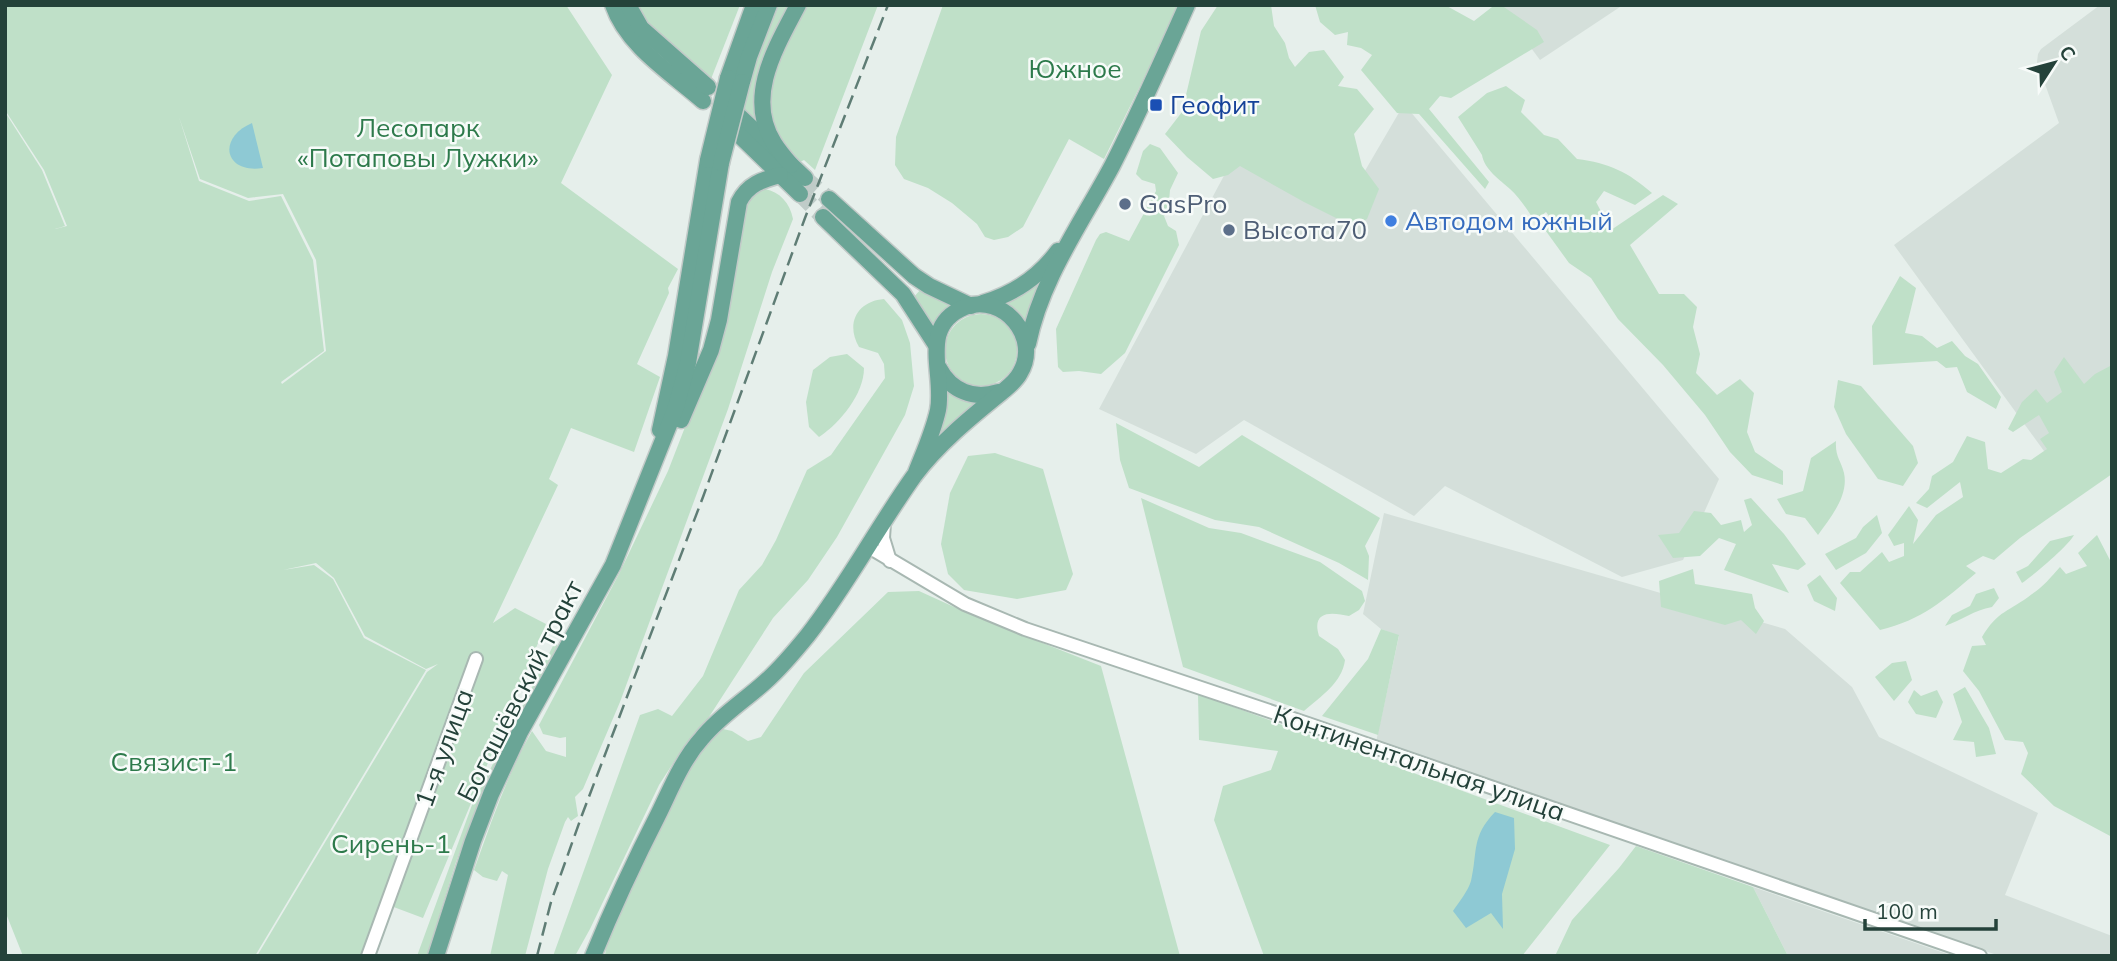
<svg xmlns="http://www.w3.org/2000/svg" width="2117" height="961" font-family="Mulish,sans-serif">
<rect width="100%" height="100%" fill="#e6efeb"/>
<!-- built -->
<g fill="#d4dfda">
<path d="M1499 5H1623L1540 60Z"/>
<path d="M2100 5H2112V434L2060 473 1894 245 2059 123 2037 62 2038 54 2041 49Z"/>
<path d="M1404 104 1719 479 1683 560 1622 577 1445 486 1414 516 1244 420 1196 454 1099 409 1234 157 1338 217Z"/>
<path d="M1384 513 1785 629 1852 687 1879 737 2038 813 2005 895 2112 936V956H2000L1752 873 1376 742 1399 636 1381 629 1363 614Z"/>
<path d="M1753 887 1953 956H1788Z"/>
</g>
<!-- green -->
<g fill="#bfe0c8" fill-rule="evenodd">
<path d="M5 5H566L612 75 561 183 678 269 668 288 669 293 637 364 660 377 634 452 571 428 549 479 558 485 493 623 515 608 546 624 423 918 383 903 364 956H257L427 672 438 664 426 669 365 636 334 578 316 563 283 570 314 565 333 579 364 638 426 670 255 956H23L5 911V112L42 170 65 226 55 229 67 226 44 170 5 110ZM179 117 200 179 248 198 283 194 316 260 326 351 282 384 281 382 324 351 313 260 281 196 249 201 199 181Z"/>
<path d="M634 5H740L711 79 646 24Z"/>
<path d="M779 5H790L757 79 753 97 757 123 744 109 756 61Z"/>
<path d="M804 5H878L815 170 804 160 800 162C746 106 776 64 804 5Z"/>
<path d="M943 5H1180L1104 159 1069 139 1023 227 1008 237 994 240 985 237 977 224 952 203 928 188 904 179 895 165 896 137Z"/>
<path d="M1218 5H1271L1274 26 1285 43 1289 58 1295 67 1309 52 1324 50 1344 77 1338 86 1357 89 1374 109 1354 134 1362 166 1379 189 1367 219 1354 227 1304 202 1240 166 1228 175 1213 179 1187 157 1165 134 1182 112 1201 31Z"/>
<path d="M1315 5H1445L1474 21 1492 7 1501 5 1537 30 1544 42 1451 98 1440 96 1429 109 1489 182 1485 189 1419 114 1397 113 1361 70 1372 55 1361 48 1347 45 1348 32 1335 35 1320 22Z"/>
<path d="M1506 86 1525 100 1521 112 1544 135 1558 139 1577 159C1609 163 1628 172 1652 193L1635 205 1604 191 1596 202 1611 230 1663 195 1678 204 1630 245 1659 294H1684L1697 307 1693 327 1700 354 1696 373 1717 395 1740 379 1754 393 1747 432 1755 452 1783 471V485L1752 475 1730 452 1705 415 1663 365 1618 319 1591 278 1569 263 1543 227 1551 219 1546 212 1535 221C1528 211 1520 198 1510 189 1500 180 1484 169 1482 155L1458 117 1487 93Z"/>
<path d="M1150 144 1160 148 1178 173 1170 190 1168 213 1164 216 1168 226 1176 231 1179 245 1125 353 1101 374 1079 371 1063 372 1058 367 1056 329 1096 240 1100 234 1106 232 1129 241 1156 191 1155 184 1142 180 1136 174 1143 151Z"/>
<path d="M765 189C780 192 790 203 793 219L772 272 728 409 620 702 583 789 575 797 578 816 571 821 568 817 565 822 548 869 525 956H490L508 875 502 871 497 881 483 877 474 870C491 823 507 775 532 731L546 751 566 757V737L560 738 543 734 539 725 620 572 668 471 723 329 746 200 758 190Z"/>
<path d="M1900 276 1916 288 1905 333 1922 336 1937 348 1952 341 1965 356 1978 364 2001 397 1996 409 1967 392 1957 367 1946 368 1937 361 1873 365 1872 326Z"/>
<path d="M1038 282 1040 283 1031 302 1025 324 1005 303 1025 293Z"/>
<path d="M921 289 952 305 942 314 933 330 913 298Z"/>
<path d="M884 299 902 320 910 343 914 386 905 415 837 537 808 580 773 618 707 720 681 751 659 785 590 929 575 956H553L640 715 658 709 672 716 703 676 739 590 762 565 776 540 807 470 831 455 885 378 884 364 878 353 859 347C845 323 858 301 884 299Z"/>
<circle cx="981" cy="350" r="36"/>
<path d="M847 354 864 368C864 394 840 423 819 437L809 427 806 402 813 370 830 357Z"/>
<path d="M2064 357 2084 384 2095 374 2112 365V474L2020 538 1994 560 1983 556 1966 566 1976 573C1944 600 1922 620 1880 630L1840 583 1850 572H1860L1882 552 1889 562 1904 556V543L1894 546 1888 535 1909 506 1918 520 1913 544 1936 515 1963 497 1960 482 1927 508 1916 503 1929 489 1932 476 1953 462 1967 436 1985 442 1988 469 2001 473 2023 459 2031 460 2047 449 2040 439 2049 433 2039 415 2013 432 2008 429 2022 402 2036 389 2047 403 2062 392 2054 372Z"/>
<path d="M1838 380 1861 386 1913 446 1918 463 1903 486 1878 479 1846 434 1834 407Z"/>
<path d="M943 387 962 399 976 403 931 444Z"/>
<path d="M1116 423 1199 467 1242 435 1380 518 1365 546 1369 556 1368 580 1339 563 1259 527 1215 520 1129 488 1120 460Z"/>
<path d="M1836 441C1835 457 1841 460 1844 473 1849 496 1830 518 1818 535L1805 518 1786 514 1777 499 1803 491 1811 458Z"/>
<path d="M995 453 1043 469 1073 574 1066 590 1017 599 964 590 948 574 941 544 950 493 968 456Z"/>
<path d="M1141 498 1209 528 1241 533 1320 562 1362 591 1365 601 1359 610 1349 616C1332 612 1311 610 1319 636L1338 649 1345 660C1342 683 1321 696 1304 711L1183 667Z"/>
<path d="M1751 498 1784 534 1806 564 1798 570 1772 564 1789 593 1724 570 1736 544 1719 538 1700 556 1673 558 1658 535 1679 533 1694 511 1711 513 1721 525 1741 520 1744 532 1752 525 1744 500Z"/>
<path d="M1877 515 1882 533 1866 553 1836 570 1825 554 1856 538 1863 527Z"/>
<path d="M2074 535C2069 545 2033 576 2022 583L2016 572 2028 566 2050 541Z"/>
<path d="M2097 535 2112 564V837L2054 806 2021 774 2028 753 2023 742 2005 740 1979 691 1963 671 1972 646 1986 645 1982 637C1998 610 2009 612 2032 594 2043 587 2051 577 2060 567L2066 574 2087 566 2078 553Z"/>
<path d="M1693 569 1695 584 1752 594 1755 608 1764 621 1756 634 1741 620 1725 625 1661 607 1659 581Z"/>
<path d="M1820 575 1837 598 1835 611 1814 601 1807 585Z"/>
<path d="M1994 588 1999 598 1992 607C1974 610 1962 620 1945 626L1952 615 1970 606 1976 594Z"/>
<path d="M919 591 974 616 1101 666 1180 956H605C609 920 629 888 644 856 666 812 685 762 723 729L732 731 748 741 761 737 804 673 888 592Z"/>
<path d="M1381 629 1399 635 1378 735 1322 716 1368 659Z"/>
<path d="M554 644H557L558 649 473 817 456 862 427 956H417L472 805Z"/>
<path d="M1906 661 1912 680 1894 701 1875 677 1892 663Z"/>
<path d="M1965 687 1989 728 1996 754 1976 757 1974 742 1953 740 1962 722 1953 694Z"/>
<path d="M1914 690 1921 696 1937 690 1943 702 1936 718 1916 714 1908 702Z"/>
<path d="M1198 694 1610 845 1522 956H1264L1214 820 1223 786 1271 770 1278 751 1199 740Z"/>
<path d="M1636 846 1753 887 1788 956H1555L1572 920 1619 868Z"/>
</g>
<!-- water -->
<g fill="#8ec9d4">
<path d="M252 123 263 168C224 174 217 138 252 123Z"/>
<path d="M1495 812 1514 818 1515 849 1502 894 1503 929 1491 913 1466 928 1453 911C1459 902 1468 891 1471 881 1478 851 1471 837 1495 812Z"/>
</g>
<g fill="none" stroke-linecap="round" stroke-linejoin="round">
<!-- major-tunnel -->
<g stroke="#bfccc8" stroke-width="16" stroke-dasharray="16 8" stroke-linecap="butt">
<path d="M805 178 829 199"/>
<path d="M800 194 823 217"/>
</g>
<!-- minor casing -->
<g stroke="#a8b8b2" stroke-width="16">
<g id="minor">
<path d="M884 523 883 538 890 561"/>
<path d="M869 547 965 604 1025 629 1308 724 1980 956"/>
<path d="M368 956 476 659"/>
</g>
</g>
<!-- major casing -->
<g stroke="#c2cac8" stroke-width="19">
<g id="major">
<path d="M613 5C627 46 671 73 703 101"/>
<path d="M628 5 641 28 708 87"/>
<path d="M728 78 754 5"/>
<path d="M742 82 749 57 769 5"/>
<path d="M738 115 805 178"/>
<path d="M736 132 800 194"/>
<path d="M791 165C785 158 779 151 774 143 745 97 776 47 798 5"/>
<path d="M829 199 914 276 929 286 971 306"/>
<path d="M823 217 903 294 936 345"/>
<path d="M983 303C1013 294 1039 277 1058 251"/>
<path d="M1028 344C1041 279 1081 224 1112 166 1139 113 1163 59 1187 5"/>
<path d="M939 368C951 391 974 400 998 392"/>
<path d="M681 420 711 350 719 320 739 202C748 184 762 180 780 175"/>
<path d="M660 430 676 356 708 160"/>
<path d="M436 956 473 841 491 794 520 732 613 565 675 410 688 363 721 163"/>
<path d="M593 956C613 907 636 858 660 811 672 786 683 759 702 738 720 716 744 701 765 682 781 668 795 651 808 635 847 585 877 528 914 476 938 444 971 417 1002 392 1009 386 1016 381 1020 373 1041 338 1004 293 965 307 918 326 945 374 938 410 933 433 923 454 915 475"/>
</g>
</g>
<!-- minor -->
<use href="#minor" stroke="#fff" stroke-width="12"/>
<!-- major -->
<use href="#major" stroke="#6aa596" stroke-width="16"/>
<!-- rail -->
<path stroke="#5f7d75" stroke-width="2.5" stroke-dasharray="14 7" stroke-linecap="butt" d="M537 956 551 902 582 815 703 497 805 218 888 5"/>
<!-- major-bridge casing -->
<g stroke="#c2cac8" stroke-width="19" stroke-linecap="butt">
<g id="major-bridge">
<path d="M708 160 728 78"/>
<path d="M721 163 742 82"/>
</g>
</g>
<!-- major-bridge -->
<use href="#major-bridge" stroke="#6aa596" stroke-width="16"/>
</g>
<!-- markers -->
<rect fill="#1a4fb4" stroke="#f7fbf9" stroke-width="2.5" x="1149" y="98" width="14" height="14" rx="3.5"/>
<g fill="#5c6f8a" stroke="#f7fbf9" stroke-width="2.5">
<circle cx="1125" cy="204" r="7"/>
<circle cx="1229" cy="230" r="7"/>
</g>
<circle fill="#3f7fe0" stroke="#f7fbf9" stroke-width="2.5" cx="1391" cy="221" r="7"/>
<g text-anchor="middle" stroke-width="5" stroke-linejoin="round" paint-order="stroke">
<!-- park labels -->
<g font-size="26" fill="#2d7a4b" stroke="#f7fbf9">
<text x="1075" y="78">Южное</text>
<text x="418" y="137">Лесопарк<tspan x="418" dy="30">«Потаповы Лужки»</tspan></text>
<text x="174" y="771">Связист-1</text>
<text x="391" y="853">Сирень-1</text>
</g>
<!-- transit labels -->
<g font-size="26" fill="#164399" stroke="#f7fbf9" text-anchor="start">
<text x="1170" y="114">Геофит</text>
</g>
<!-- service labels -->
<g font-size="26" fill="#4e5e75" stroke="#f7fbf9" text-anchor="start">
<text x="1139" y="213">GasPro</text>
<text x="1243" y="239">Высота70</text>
</g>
<!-- shop labels -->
<g font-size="26" fill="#366cbe" stroke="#f7fbf9" text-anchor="start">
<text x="1405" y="230">Автодом южный</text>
</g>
<!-- street labels -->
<g font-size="26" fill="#24423a" stroke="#f7fbf9">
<text transform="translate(520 691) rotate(-63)" y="9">Богашёвский тракт</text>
<text transform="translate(444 748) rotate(-70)" y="9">1-я улица</text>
<text transform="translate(1419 763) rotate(19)" y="9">Континентальная улица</text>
</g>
</g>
<!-- border -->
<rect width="2117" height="961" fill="none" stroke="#24423a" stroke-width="14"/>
<!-- north arrow -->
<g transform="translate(2054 63) rotate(54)" stroke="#f7fbf9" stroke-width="5" paint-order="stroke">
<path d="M0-5L12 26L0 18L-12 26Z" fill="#24423a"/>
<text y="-10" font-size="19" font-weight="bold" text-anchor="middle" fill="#24423a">С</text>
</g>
<!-- scale -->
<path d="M1865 919v10h131v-10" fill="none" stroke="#24423a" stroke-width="3.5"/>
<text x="1876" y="919" font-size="21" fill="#24423a" stroke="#f7fbf9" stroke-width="5" paint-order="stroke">100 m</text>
</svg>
